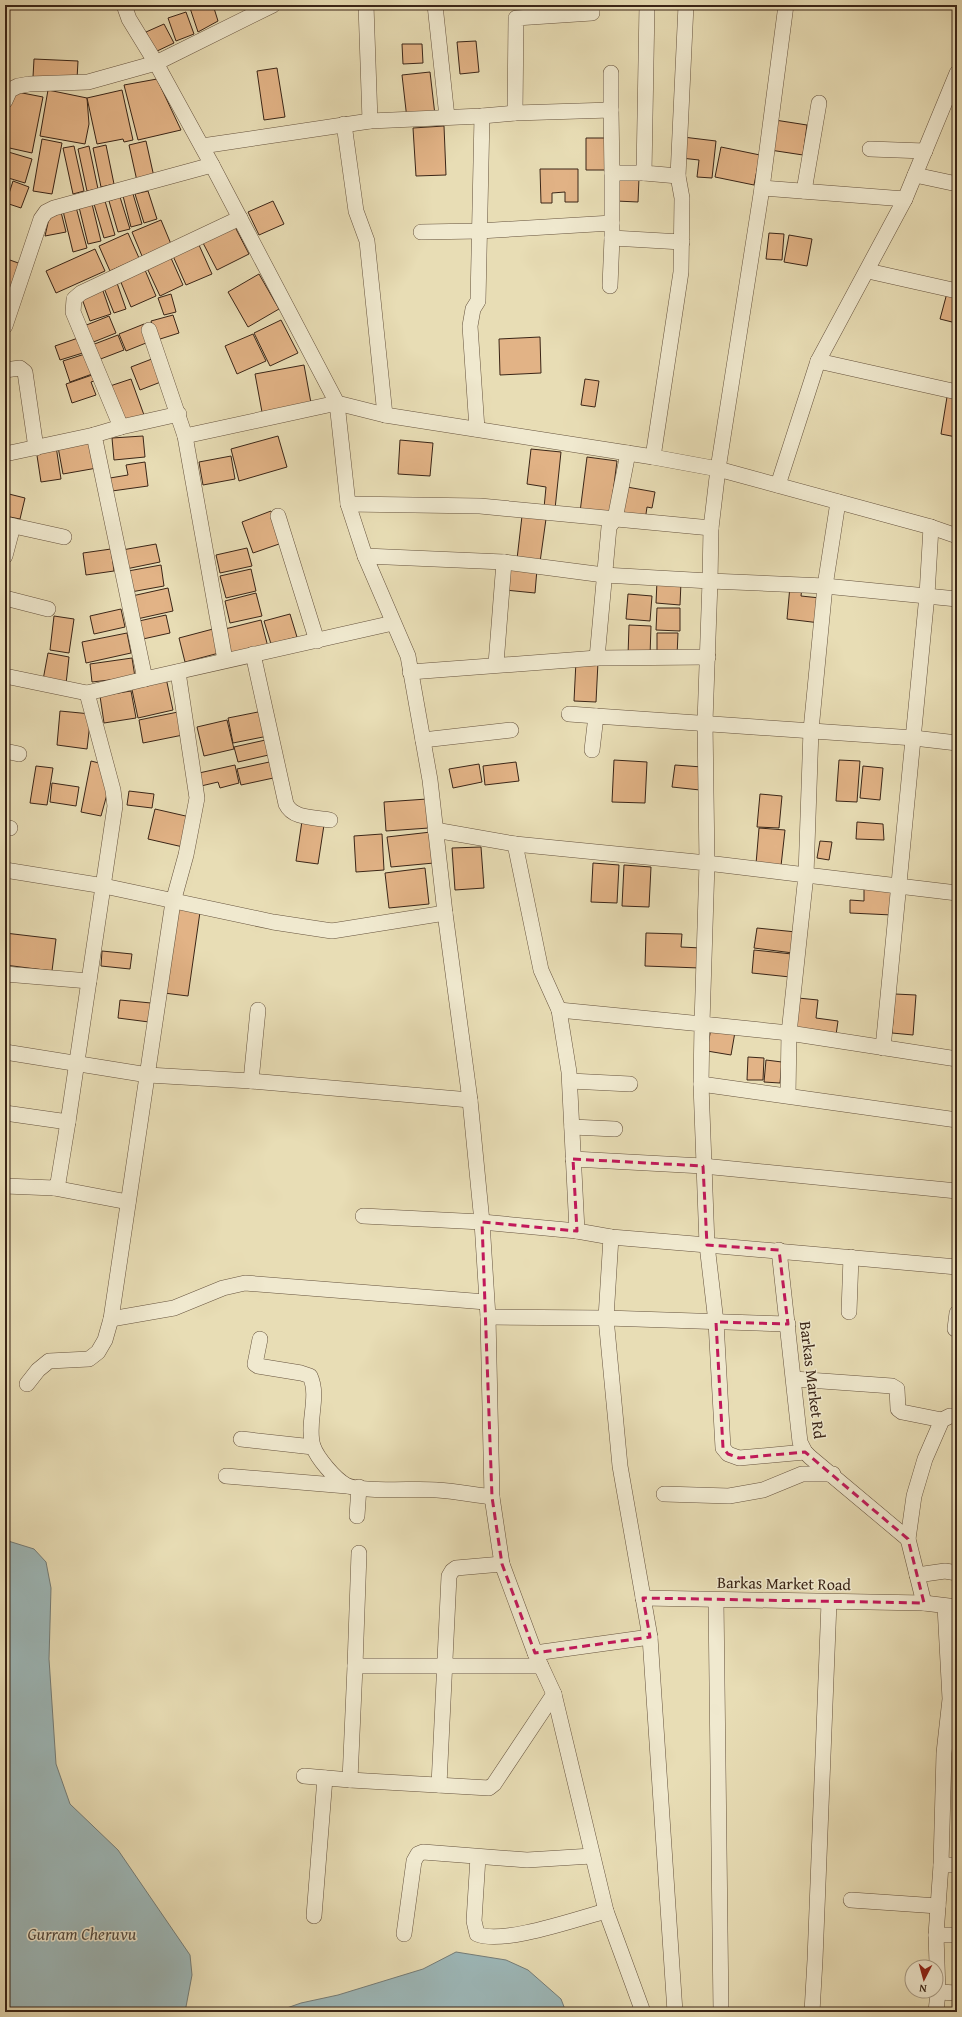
<svg xmlns="http://www.w3.org/2000/svg" width="962" height="2017" font-family="'Gentium Book Plus',serif">
<rect width="100%" height="100%" fill="#e8ddb5"/>
<filter id="stains"><feTurbulence type="fractalNoise" baseFrequency=".005" numOctaves="4"/><feColorMatrix values="0 0 0 0 .2 0 0 0 0 .09 0 0 0 0 .02 0 0 0 .5 -.17"/></filter>
<radialGradient id="worn" r=".72"><stop offset=".6" stop-color="#630" stop-opacity="0"/><stop offset="1" stop-color="#630" stop-opacity=".3"/></radialGradient>
<!-- water -->
<g fill="#9db8b9" stroke="#757d78">
<path d="M5 1540 34 1549 46 1562 51 1588 49 1659 56 1764 70 1804 118 1850 190 1955 192 1975 185 2012H5Z"/>
<path d="M456 1952 506 1960 528 1970 561 1999 566 2012H282L284 2009 301 2003 338 1995 423 1969Z"/>
</g>
<!-- building -->
<g fill="#e2b386" stroke="#3a2517">
<path d="M189 5H213L218 21 198 32Z"/>
<path d="M186 12 194 34 176 41 168 18Z"/>
<path d="M164 24 174 43 155 52 146 32Z"/>
<path d="M476 41 479 72 460 74 457 42Z"/>
<path d="M402 44H422L423 63 403 64Z"/>
<path d="M34 59 78 61 77 79 33 77Z"/>
<path d="M277 68 285 117 264 120 257 71Z"/>
<path d="M430 72 435 115 407 119 402 75Z"/>
<path d="M157 79 181 130 138 140 124 85Z"/>
<path d="M48 90 87 98 89 124 85 144 40 136Z"/>
<path d="M122 90 133 140 124 142 123 139 97 144 87 98Z"/>
<path d="M12 91 43 97 32 153 5 147V124Z"/>
<path d="M775 120 807 125 803 155 770 150Z"/>
<path d="M444 126 446 175 416 176 413 128Z"/>
<path d="M683 137 716 141 712 178 697 177 699 160 681 158Z"/>
<path d="M586 138H607L608 170H586Z"/>
<path d="M42 139 62 143 52 194 33 191Z"/>
<path d="M146 141 154 177 137 181 129 145Z"/>
<path d="M106 145 114 184 101 187 93 148Z"/>
<path d="M74 146 84 191 73 194 63 148Z"/>
<path d="M89 146 98 189 87 191 78 149Z"/>
<path d="M721 147 760 155 754 185 715 177Z"/>
<path d="M5 151 32 159 25 183 5 177Z"/>
<path d="M540 169H578V202H565V192L552 193V203H541Z"/>
<path d="M616 178H639L638 202 616 201Z"/>
<path d="M13 181 29 187 21 208 6 203Z"/>
<path d="M148 191 157 219 144 223 135 194Z"/>
<path d="M133 194 142 224 131 227 123 196Z"/>
<path d="M120 197 130 229 118 232 109 201Z"/>
<path d="M105 201 115 235 104 238 94 204Z"/>
<path d="M273 201 284 224 259 235 248 212Z"/>
<path d="M92 204 101 241 88 244 79 207Z"/>
<path d="M76 207 87 248 73 252 63 211Z"/>
<path d="M60 208 66 232 45 236 50 214Z"/>
<path d="M161 220 171 244 142 256 132 232Z"/>
<path d="M234 225 249 254 217 270 202 241Z"/>
<path d="M128 233 139 258 110 271 99 246Z"/>
<path d="M769 233 784 234 782 260 766 259Z"/>
<path d="M789 235 812 239 807 266 784 262Z"/>
<path d="M199 245 212 274 186 285 173 256Z"/>
<path d="M95 249 105 271 56 293 46 271Z"/>
<path d="M171 258 183 285 160 296 147 268Z"/>
<path d="M7 259 24 265 11 298 5 296V263Z"/>
<path d="M145 270 156 296 131 307 120 280Z"/>
<path d="M259 274 279 309 248 327 228 292Z"/>
<path d="M117 283 126 309 114 313 104 288Z"/>
<path d="M102 288 111 314 90 321 81 296Z"/>
<path d="M947 293 957 296 956 323 940 319Z"/>
<path d="M171 294 176 312 164 315 158 298Z"/>
<path d="M173 315 179 333 157 340 151 321Z"/>
<path d="M109 316 116 333 91 343 84 326Z"/>
<path d="M281 320 298 353 270 366 254 333Z"/>
<path d="M144 324 151 341 126 351 119 334Z"/>
<path d="M253 334 266 361 237 374 225 346Z"/>
<path d="M118 335 124 350 98 360 92 345Z"/>
<path d="M81 337 86 352 60 360 55 346Z"/>
<path d="M540 337 541 373 500 375 499 339Z"/>
<path d="M88 353 95 373 70 382 63 361Z"/>
<path d="M157 357 166 380 140 390 131 367Z"/>
<path d="M304 365 311 403 262 412 255 374Z"/>
<path d="M95 374 97 380 91 382 96 395 72 403 66 384Z"/>
<path d="M131 379 144 415 122 422 110 386Z"/>
<path d="M585 379 599 381 595 407 581 405Z"/>
<path d="M947 397 957 399 956 437 941 434Z"/>
<path d="M143 436 145 457 114 460 112 438Z"/>
<path d="M278 436 287 467 239 481 231 449Z"/>
<path d="M400 440 433 443 430 476 398 474Z"/>
<path d="M93 442 97 468 63 474 58 447Z"/>
<path d="M56 446 61 479 41 482 36 449Z"/>
<path d="M531 449 561 452 555 509 544 508 546 487 527 484Z"/>
<path d="M231 456 235 479 203 485 199 462Z"/>
<path d="M587 457 617 461 610 516 580 512Z"/>
<path d="M145 462 148 486 112 491 110 478 128 475 126 465Z"/>
<path d="M627 487 655 492 652 508 647 507 645 521 622 518Z"/>
<path d="M9 494 25 498 20 519 5 516Z"/>
<path d="M271 511 282 543 253 553 242 522Z"/>
<path d="M522 516 546 519 540 562 517 559Z"/>
<path d="M156 544 160 562 126 569 122 550Z"/>
<path d="M247 548 252 566 220 573 216 555Z"/>
<path d="M111 549 114 571 86 575 83 553Z"/>
<path d="M161 565 164 586 131 592 128 571Z"/>
<path d="M508 566 537 569 535 593 505 590Z"/>
<path d="M251 569 256 591 226 598 220 576Z"/>
<path d="M657 581 681 582 680 605 656 603Z"/>
<path d="M790 586 802 587 801 596 820 598V623L787 619Z"/>
<path d="M168 588 173 611 137 619 132 596Z"/>
<path d="M256 593 262 616 230 623 225 601Z"/>
<path d="M628 594 652 596 650 621 626 619Z"/>
<path d="M657 608H680V631L656 630Z"/>
<path d="M121 609 125 627 94 634 90 616Z"/>
<path d="M290 614 297 637 271 644 264 621Z"/>
<path d="M166 615 170 633 143 639 139 621Z"/>
<path d="M54 616 74 619 69 653 50 650Z"/>
<path d="M261 620 268 647 231 656 225 629Z"/>
<path d="M629 625 651 626 650 656H628Z"/>
<path d="M213 629 219 653 185 662 179 638Z"/>
<path d="M127 633 131 653 86 663 82 642Z"/>
<path d="M657 633H678L677 656H657Z"/>
<path d="M48 653 69 657 66 684 43 680Z"/>
<path d="M132 658 135 677 92 682 90 664Z"/>
<path d="M576 661 598 662 596 702 574 701Z"/>
<path d="M166 678 173 710 138 718 131 685Z"/>
<path d="M131 691 136 718 104 723 100 696Z"/>
<path d="M60 711 91 714 87 749 57 745Z"/>
<path d="M263 711 268 736 233 743 228 718Z"/>
<path d="M178 712 183 735 143 743 139 720Z"/>
<path d="M227 720 234 749 204 756 197 727Z"/>
<path d="M270 739 273 754 238 762 234 747Z"/>
<path d="M614 760 647 762 645 803 612 802Z"/>
<path d="M839 760 860 761 857 802 836 801Z"/>
<path d="M91 761 103 764 109 787 101 816 81 812Z"/>
<path d="M274 761 278 777 241 785 237 769Z"/>
<path d="M516 762 519 781 485 785 483 766Z"/>
<path d="M479 764 482 782 453 788 449 769Z"/>
<path d="M235 765 239 783 220 788 218 782 201 786 199 773Z"/>
<path d="M675 765 702 767 700 790 672 787Z"/>
<path d="M36 766 53 768 47 805 30 803Z"/>
<path d="M863 766 883 768 880 800 860 798Z"/>
<path d="M52 783 79 787 76 806 50 802Z"/>
<path d="M129 791 154 794 152 808 127 805Z"/>
<path d="M760 794 782 796 779 828 757 827Z"/>
<path d="M427 799 429 828 386 831 384 802Z"/>
<path d="M155 809 190 817 183 847 148 839Z"/>
<path d="M302 821 324 825 318 864 296 861Z"/>
<path d="M857 822 883 824 884 840 856 839Z"/>
<path d="M759 828 785 830 781 866 756 864Z"/>
<path d="M431 832 434 863 391 867 387 837Z"/>
<path d="M382 834 384 870 356 872 354 836Z"/>
<path d="M820 841 832 842 829 860 817 858Z"/>
<path d="M481 847 484 888 455 890 452 848Z"/>
<path d="M593 863 619 865 617 903 591 902Z"/>
<path d="M624 865 651 867 649 907 622 906Z"/>
<path d="M425 868 429 904 389 908 385 873Z"/>
<path d="M864 889 893 890 892 915 850 913V900L864 901Z"/>
<path d="M176 908 200 912 188 996 164 993Z"/>
<path d="M757 928 796 932 793 953 754 948Z"/>
<path d="M5 933 56 939 52 971 5 965Z"/>
<path d="M646 933 682 934 681 947 701 948 700 968 645 966Z"/>
<path d="M754 950 792 954 790 977 752 973Z"/>
<path d="M102 951 132 954 130 969 101 966Z"/>
<path d="M895 994 916 995 913 1035 892 1033Z"/>
<path d="M798 998 818 1000 816 1018 838 1021 836 1035 794 1030Z"/>
<path d="M120 1000 151 1003 149 1022 118 1018Z"/>
<path d="M711 1028 735 1032 731 1055 707 1051Z"/>
<path d="M748 1057 764 1058 763 1080H747Z"/>
<path d="M766 1060 782 1062 780 1083 764 1082Z"/>
</g>
<g fill="none" stroke-linecap="round" stroke-linejoin="round">
<!-- minor casing -->
<g stroke="#66533e" stroke-width="16">
<g id="minor">
<path d="M124 5 129 19 156 63 212 165 337 403 385 415 653 457 718 469 931 527 957 536"/>
<path d="M366 5 370 121"/>
<path d="M435 5 447 117"/>
<path d="M647 5 644 173 678 176 686 5"/>
<path d="M786 5 762 188 718 469 711 528 710 581 825 586 957 599"/>
<path d="M5 101 10 90 18 86 29 84 88 82 156 63 273 5"/>
<path d="M611 110 612 173H644"/>
<path d="M515 113 516 18 592 13"/>
<path d="M344 124 356 211 367 241 385 415"/>
<path d="M202 146 370 121 482 116 515 113 611 110V73"/>
<path d="M870 149 925 151"/>
<path d="M915 175 957 184"/>
<path d="M762 188 905 199"/>
<path d="M804 191 819 103"/>
<path d="M421 232 479 231 612 223"/>
<path d="M612 238 682 242"/>
<path d="M868 271 957 291"/>
<path d="M610 286 612 238V173"/>
<path d="M5 326 41 219 46 212 54 208 212 165"/>
<path d="M149 330 185 436 337 403 348 504 365 556 408 656 430 780 445 913 470 1100 482 1222 488 1317 492 1497 502 1564 535 1653 554 1694 606 1911 643 2012"/>
<path d="M818 361 957 392"/>
<path d="M5 370 20 368 25 372 36 448"/>
<path d="M179 414 121 427 73 312 74 299 81 293 240 218"/>
<path d="M121 427 94 435 145 679 393 623"/>
<path d="M477 429 470 326 473 309 478 301 482 116"/>
<path d="M185 436 225 660"/>
<path d="M5 454 94 435"/>
<path d="M653 457 681 272 682 198 678 176"/>
<path d="M778 485 818 361 905 199 957 73"/>
<path d="M838 502 825 586 811 730 806 875 957 893"/>
<path d="M348 504 480 506 711 528"/>
<path d="M278 516 317 641"/>
<path d="M5 524 64 537"/>
<path d="M5 556 13 526"/>
<path d="M365 556 504 562 604 575 710 581 705 722 707 863 806 875 789 1033 788 1095"/>
<path d="M5 598 48 609"/>
<path d="M253 654 286 804C293 819 314 817 330 820"/>
<path d="M597 658 609 527 615 519 628 453"/>
<path d="M496 664 504 562"/>
<path d="M410 672 597 658 708 657"/>
<path d="M5 676 87 693 145 679"/>
<path d="M569 714 596 716"/>
<path d="M423 740 511 730"/>
<path d="M592 750 596 716 914 738 957 743"/>
<path d="M5 751 19 754"/>
<path d="M5 827 10 828"/>
<path d="M435 830 515 844 707 863 702 1024 789 1033 957 1059"/>
<path d="M515 844 541 970 559 1010 702 1024 701 1084 957 1120"/>
<path d="M5 870 104 886 273 922 332 931 445 913"/>
<path d="M5 974 89 981"/>
<path d="M559 1010 569 1072 577 1231 611 1237 707 1245 716 1322 723 1448 728 1454 739 1458 805 1452"/>
<path d="M883 1048 927 595 931 527"/>
<path d="M5 1052 148 1075 251 1081 470 1100"/>
<path d="M251 1081 258 1010"/>
<path d="M570 1081 630 1084"/>
<path d="M701 1084 707 1245 957 1267"/>
<path d="M5 1113 68 1122 115 806 113 790 87 693"/>
<path d="M572 1127 615 1129"/>
<path d="M573 1159 703 1166 957 1191"/>
<path d="M5 1186 54 1188 58 1183 68 1122"/>
<path d="M54 1188 128 1202"/>
<path d="M363 1216 482 1222 577 1231"/>
<path d="M611 1237 606 1318 620 1466 650 1637 675 2012"/>
<path d="M779 1250 800 1442 805 1452 810 1457 908 1539"/>
<path d="M849 1312 851 1257"/>
<path d="M488 1317 606 1318 788 1324"/>
<path d="M111 1319 174 1308 223 1288 245 1283 486 1302"/>
<path d="M955 1329 957 1313"/>
<path d="M260 1339 255 1364 258 1366 301 1373 310 1376C320 1397 306 1424 313 1446 317 1458 335 1479 346 1485 361 1493 417 1488 437 1490 455 1491 474 1495 492 1497"/>
<path d="M794 1379 892 1386 897 1389 898 1409 902 1412 942 1420"/>
<path d="M27 1384 38 1370 49 1361 89 1359 98 1352 105 1340 111 1319 165 955 173 902 186 855 197 798 178 672"/>
<path d="M241 1439 313 1447"/>
<path d="M226 1476 347 1486"/>
<path d="M664 1494 729 1496 763 1490 802 1474H833"/>
<path d="M357 1516 359 1487"/>
<path d="M917 1575 945 1571 957 1573"/>
<path d="M643 1598 924 1603 957 1607"/>
<path d="M716 1600 721 2012"/>
<path d="M924 1603 908 1539 914 1496 925 1459 942 1420 950 1416H957"/>
<path d="M535 1653 650 1637"/>
<path d="M355 1666 359 1553"/>
<path d="M304 1776 350 1780 355 1666H541"/>
<path d="M350 1780 489 1788 494 1784 554 1694"/>
<path d="M439 1785 449 1576 452 1571 456 1568 502 1564"/>
<path d="M478 1857 474 1921 477 1934C503 1945 576 1919 606 1911"/>
<path d="M941 1865H957"/>
<path d="M851 1900 938 1906"/>
<path d="M314 1916 325 1778"/>
<path d="M404 1934 414 1861 418 1854 423 1852 527 1860 592 1856"/>
<path d="M936 1935H957"/>
<path d="M938 1992 957 1993"/>
<path d="M812 2012 815 1960 829 1602"/>
<path d="M936 2012 938 1992 936 1935 941 1865 944 1753 950 1699 945 1606"/>
</g>
</g>
<!-- minor -->
<use href="#minor" stroke="#f0e9cf" stroke-width="15"/>
</g>
<!-- marked area -->
<path fill="none" stroke="#c2185b" stroke-width="3" stroke-dasharray="8 5" stroke-linejoin="round" d="M573 1159 703 1166 707 1245 779 1250 788 1324 716 1322 723 1448 728 1454 739 1458 805 1452 908 1539 924 1603 643 1598 650 1637 535 1653 502 1564 492 1497 482 1222 577 1231Z"/>
<g text-anchor="middle" stroke-width="3" stroke-linejoin="round" paint-order="stroke">
<!-- street labels -->
<g font-size="16" fill="#3a2517" stroke="#f0e9cf">
<text transform="translate(813 1380) rotate(83)" y="6">Barkas Market Rd</text>
<text transform="translate(784 1583) rotate(1)" y="6">Barkas Market Road</text>
</g>
<!-- water labels -->
<g font-size="17" font-style="italic" fill="#534a40" stroke="#f0e9cf">
<text x="82" y="1940">Gurram Cheruvu</text>
</g>
</g>
<!-- margin -->
<rect width="962" height="2017" fill="none" stroke="#e8ddb5" stroke-width="20"/>
<rect x="6" y="6" width="950" height="2005" fill="none" stroke="#3a2517" stroke-width="2"/>
<rect x="10" y="10" width="942" height="1997" fill="none" stroke="#3a2517"/>
<!-- north arrow -->
<g transform="translate(924 1979) rotate(186)"><circle r="19" fill="#f0e9cf" stroke="#a79b85"/>
<path d="M0-3L7 15L0 10L-7 15Z" fill="#8f2418"/>
<text y="-6" font-size="11" font-weight="bold" text-anchor="middle" fill="#3a2517">N</text>
</g>
<rect width="100%" height="100%" filter="url(#stains)"/>
<rect width="100%" height="100%" fill="url(#worn)"/>
</svg>
